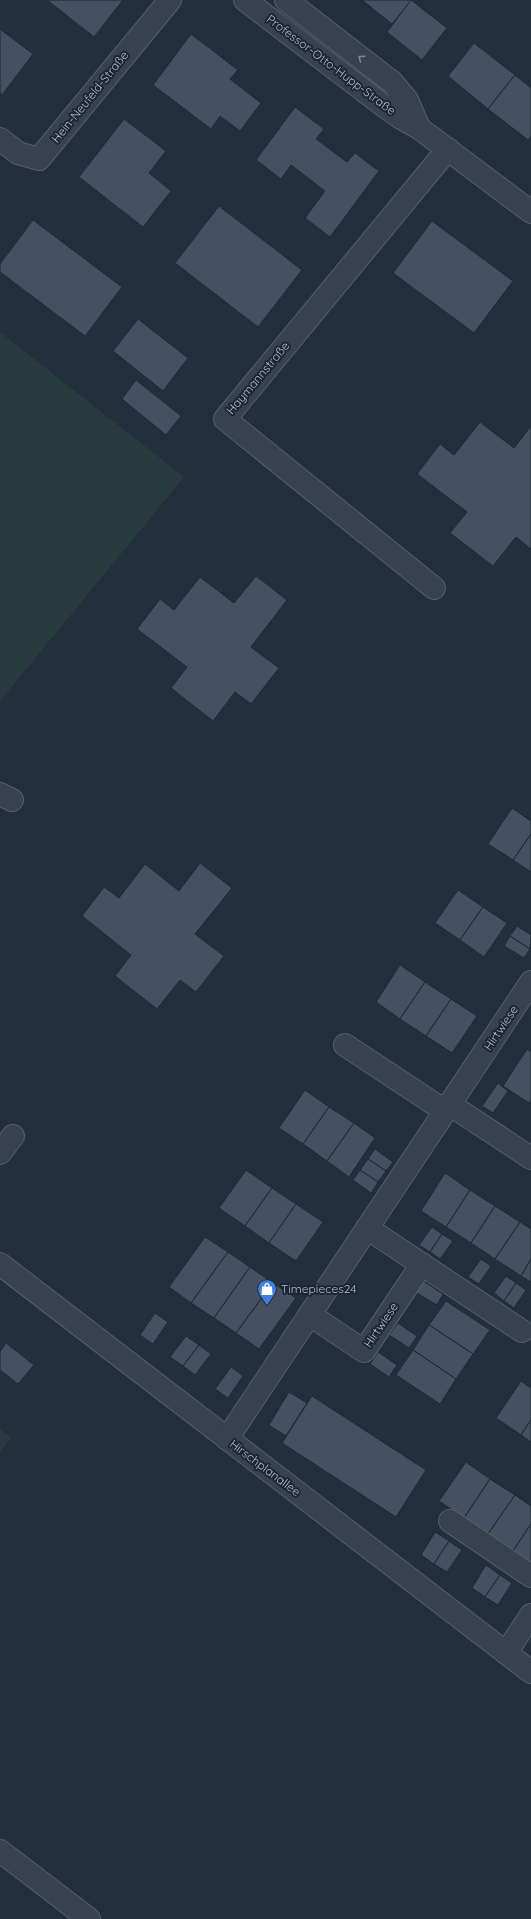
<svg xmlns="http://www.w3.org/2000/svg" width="531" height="1919" font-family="Quicksand,sans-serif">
<rect width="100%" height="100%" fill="#242f3e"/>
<!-- green -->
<g fill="#263c3f">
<path d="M0 332 184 477 0 701Z"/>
<path d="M0 1429 11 1438 0 1452Z"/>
</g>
<!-- building -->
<g fill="#455162" stroke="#1f2835">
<path d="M47 0H123L94 37Z"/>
<path d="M362 0H412L392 24Z"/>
<path d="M411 0 447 28 422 60 387 32Z"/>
<path d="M0 29 33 54 2 95 0 93Z"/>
<path d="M191 34 238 70 230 79 261 103 240 131 220 116 211 129 153 85Z"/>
<path d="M474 43 515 75 488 109 448 76Z"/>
<path d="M515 75 531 88V136L528 140 488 109Z"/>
<path d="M295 107 324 129 316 139 347 162 355 153 379 171 330 237 305 218 325 191 291 165 281 179 256 160Z"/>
<path d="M124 119 166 151 149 173 171 191 143 227 79 177Z"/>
<path d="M219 206 302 270 258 327 175 263Z"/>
<path d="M33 220 122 287 85 336 0 272V264Z"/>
<path d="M432 221 513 281 474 333 393 273Z"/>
<path d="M138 319 188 358 163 391 113 351Z"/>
<path d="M136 380 181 416 166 435 122 399Z"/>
<path d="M480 422 514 448 531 426V549L516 537 493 566 450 533 467 512 417 474 440 444 454 455Z"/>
<path d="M256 576 287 600 251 647 279 668 251 704 235 692 213 721 171 688 187 667 137 629 160 599 174 610 200 577 234 603Z"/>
<path d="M512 808 531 821V834L513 860 488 844Z"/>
<path d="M531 834V872L513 860Z"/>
<path d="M200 863 232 888 195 934 224 956 196 992 180 980 157 1009 115 976 131 955 82 916 104 887 119 898 145 864 179 891Z"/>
<path d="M458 890 483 907 460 940 435 923Z"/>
<path d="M483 907 507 923 484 957 460 940Z"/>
<path d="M517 926 531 935 530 949 510 936Z"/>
<path d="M510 936 530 949 524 958 504 946Z"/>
<path d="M400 965 425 982 400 1019 376 1002Z"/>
<path d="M425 982 451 999 426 1036 400 1019Z"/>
<path d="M451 999 477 1016 452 1053 426 1036Z"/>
<path d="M527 1049 531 1052V1100L529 1103 503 1086Z"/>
<path d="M498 1083 508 1091 493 1113 482 1106Z"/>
<path d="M305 1090 329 1107 303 1144 279 1128Z"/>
<path d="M329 1107 354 1123 327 1161 303 1144Z"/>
<path d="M354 1123 375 1138 349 1177 327 1161Z"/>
<path d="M375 1149 393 1162 386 1171 368 1159Z"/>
<path d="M368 1159 386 1171 378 1182 360 1170Z"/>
<path d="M246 1170 272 1188 245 1226 219 1208Z"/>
<path d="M360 1170 378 1182 371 1193 353 1180Z"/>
<path d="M445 1173 470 1190 446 1227 421 1211Z"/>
<path d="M272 1188 296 1204 269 1243 245 1226Z"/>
<path d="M470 1190 495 1206 471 1243 446 1227Z"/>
<path d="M296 1204 323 1222 296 1261 269 1243Z"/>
<path d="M495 1206 520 1222 495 1259 471 1243Z"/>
<path d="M520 1222 531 1229V1259L521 1276 495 1259Z"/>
<path d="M432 1227 442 1234 430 1252 419 1245Z"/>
<path d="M442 1234 453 1241 440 1259 430 1252Z"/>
<path d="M205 1237 228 1252 191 1303 169 1287Z"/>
<path d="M228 1252 250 1267 214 1318 191 1303Z"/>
<path d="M481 1259 491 1266 479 1284 468 1277Z"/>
<path d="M531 1259V1282L521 1276Z"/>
<path d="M250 1267 273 1283 236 1333 214 1318Z"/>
<path d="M506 1276 516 1283 504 1301 494 1293Z"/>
<path d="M422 1280 443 1294 437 1305 415 1292Z"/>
<path d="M273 1283 296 1298 259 1349 236 1333Z"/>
<path d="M516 1283 526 1290 514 1308 504 1301Z"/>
<path d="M446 1301 490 1330 473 1354 429 1325Z"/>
<path d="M155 1313 168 1322 153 1344 140 1335Z"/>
<path d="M398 1323 417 1336 409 1348 389 1335Z"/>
<path d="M429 1325 473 1354 456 1379 413 1350Z"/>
<path d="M186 1336 199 1345 183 1366 170 1357Z"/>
<path d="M6 1343 34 1365 18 1384 0 1370V1352Z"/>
<path d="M199 1345 211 1354 195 1375 183 1366Z"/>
<path d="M413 1350 456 1379 440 1404 396 1375Z"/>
<path d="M378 1352 397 1365 389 1377 370 1364Z"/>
<path d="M231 1367 243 1376 228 1398 215 1389Z"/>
<path d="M521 1381 531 1388V1420L521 1435 496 1418Z"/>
<path d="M289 1392 307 1403 286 1436 269 1425Z"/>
<path d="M312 1396 426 1470 396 1517 282 1443Z"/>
<path d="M531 1420V1442L521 1435Z"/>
<path d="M466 1462 490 1479 464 1518 439 1501Z"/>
<path d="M490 1479 515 1495 488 1534 464 1518Z"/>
<path d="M515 1495 531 1506V1524L513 1551 488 1534Z"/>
<path d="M531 1524V1563L513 1551Z"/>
<path d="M435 1532 449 1541 434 1564 421 1555Z"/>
<path d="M449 1541 462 1550 447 1572 434 1564Z"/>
<path d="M486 1565 500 1575 485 1597 472 1588Z"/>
<path d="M500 1575 512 1583 498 1605 485 1597Z"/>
</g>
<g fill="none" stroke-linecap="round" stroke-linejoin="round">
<!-- minor casing -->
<g stroke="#565f6c" stroke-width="24">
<g id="minor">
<path d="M245 0 384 106 401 118 419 128 531 212"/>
<path d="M286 0 392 82 407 100 419 128"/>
<path d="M0 139 18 153 39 159 170 0"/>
<path d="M434 588 225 419 448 149"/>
<path d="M0 794 12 800"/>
<path d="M345 1045 445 1111"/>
<path d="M449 1104 531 1158"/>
<path d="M0 1153 13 1136"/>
<path d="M367 1228 522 1331"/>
<path d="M0 1264 531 1672"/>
<path d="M310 1315 364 1351 422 1264"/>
<path d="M227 1439 531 982"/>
<path d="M450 1521 531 1576"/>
<path d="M506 1653 531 1615"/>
<path d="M0 1851 89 1919"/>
</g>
</g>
<!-- minor -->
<use href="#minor" stroke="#38414e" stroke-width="22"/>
</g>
<!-- one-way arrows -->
<defs><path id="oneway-chevron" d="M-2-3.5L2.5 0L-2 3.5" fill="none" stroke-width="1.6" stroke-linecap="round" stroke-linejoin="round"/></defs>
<use stroke="#7c8592" href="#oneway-chevron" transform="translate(361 58) rotate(-143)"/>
<!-- icons -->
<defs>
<g id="shop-pin" transform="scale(1)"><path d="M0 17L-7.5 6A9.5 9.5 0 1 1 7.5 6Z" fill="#3f7fe0" stroke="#1d2633"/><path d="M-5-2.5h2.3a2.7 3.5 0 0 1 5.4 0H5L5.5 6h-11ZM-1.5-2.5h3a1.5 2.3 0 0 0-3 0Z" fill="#fff"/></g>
</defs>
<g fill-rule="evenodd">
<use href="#shop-pin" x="267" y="1289"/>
</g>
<g text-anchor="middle" stroke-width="4" stroke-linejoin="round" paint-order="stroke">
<!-- street labels -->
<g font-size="12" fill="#b4bcc9" stroke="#1d2633">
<text transform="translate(331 65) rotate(37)" y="4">Professor-Otto-Hupp-Straße</text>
<text transform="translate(90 97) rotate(-51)" y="4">Hein-Neufeld-Straße</text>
<text transform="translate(258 378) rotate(-50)" y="4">Haymannstraße</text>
<text transform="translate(501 1028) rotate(-56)" y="4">Hirtwiese</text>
<text transform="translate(381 1325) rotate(-56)" y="4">Hirtwiese</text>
<text transform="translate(265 1468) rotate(37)" y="4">Hirschplanallee</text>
</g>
<!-- poi labels -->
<g font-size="12" fill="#b4bcc9" stroke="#1d2633" text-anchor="start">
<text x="281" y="1293">Timepieces24</text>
</g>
</g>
</svg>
